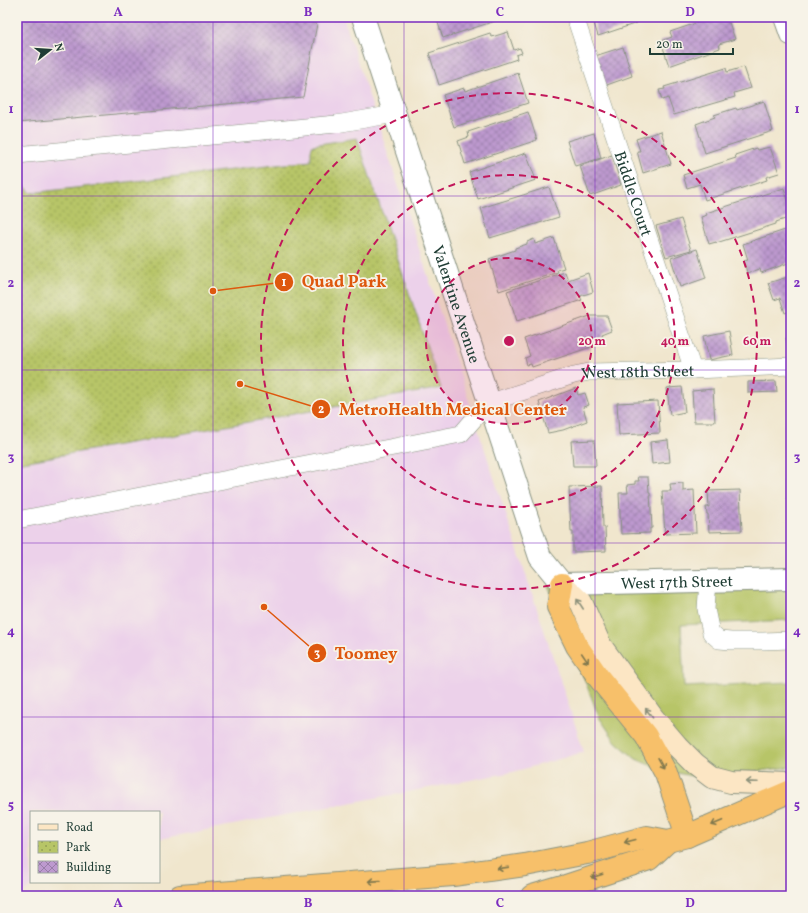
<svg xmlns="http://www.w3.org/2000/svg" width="808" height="913" font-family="Vollkorn,serif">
<defs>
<pattern id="park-dots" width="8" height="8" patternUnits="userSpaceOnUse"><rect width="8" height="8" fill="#b7c567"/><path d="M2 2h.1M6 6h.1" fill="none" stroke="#94a156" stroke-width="1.8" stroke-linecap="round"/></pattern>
<pattern id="building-cross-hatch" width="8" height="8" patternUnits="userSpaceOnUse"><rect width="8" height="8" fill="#bd99cf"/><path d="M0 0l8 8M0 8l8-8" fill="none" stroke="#997ea9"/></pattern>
</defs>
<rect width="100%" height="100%" fill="#f7f3e8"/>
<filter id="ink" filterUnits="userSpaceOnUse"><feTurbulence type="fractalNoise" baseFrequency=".025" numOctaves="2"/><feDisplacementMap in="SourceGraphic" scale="8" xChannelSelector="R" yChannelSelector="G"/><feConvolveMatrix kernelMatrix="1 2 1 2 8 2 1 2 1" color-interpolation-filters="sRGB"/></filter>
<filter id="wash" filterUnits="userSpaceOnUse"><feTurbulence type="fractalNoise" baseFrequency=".012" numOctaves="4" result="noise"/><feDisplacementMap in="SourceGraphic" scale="16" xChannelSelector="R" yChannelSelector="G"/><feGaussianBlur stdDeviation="0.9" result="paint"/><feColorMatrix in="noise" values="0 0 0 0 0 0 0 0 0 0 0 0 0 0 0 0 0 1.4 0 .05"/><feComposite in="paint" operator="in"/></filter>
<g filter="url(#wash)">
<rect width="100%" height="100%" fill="#f0e6cd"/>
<!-- built -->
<path fill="#ecd1ea" d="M17 17H343L584 752 513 772 159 839V812H31V882H35L33 885 21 896H17Z"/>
<!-- green -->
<path fill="#b7c567" stroke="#6b814e" d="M791 579V620L681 625 684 687 791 682V767L718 776H693L661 770 636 759 616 742 599 717 548 585Z"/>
<!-- park -->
<path fill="url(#park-dots)" stroke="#6b814e" d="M357 138 441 388 17 463V182H21L31 193 311 161V150L313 145Z"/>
<g id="blocks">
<!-- building -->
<g fill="url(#building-cross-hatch)">
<path d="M17 17H298V18L317 24 303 97 17 123Z"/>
<path d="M436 17H497L498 20 443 38Z"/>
<path d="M592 17H648L637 21V23L598 36Z"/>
<path d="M714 17H730L731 19 728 20 735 39 719 44 720 48 669 66 661 41 672 37 670 32Z"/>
<path d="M508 32 514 50 520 48 522 53 516 55 517 59 439 85 429 53 490 33 492 37Z"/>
<path d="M623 47 632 76 604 86 595 56Z"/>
<path d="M744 67 751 88 734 93 735 97 674 115 668 98 662 100 659 90 665 89 664 87 726 68 727 72Z"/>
<path d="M518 73 528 103 454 127 443 95 464 88 465 91Z"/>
<path d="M764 101 773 131 705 153 696 124 715 117 714 115 736 108 737 110Z"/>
<path d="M528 112 537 140 465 164 458 141 469 137 468 132Z"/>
<path d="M661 131 671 164 643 173 637 151H640L636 139Z"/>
<path d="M594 133 601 158 575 166 567 141Z"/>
<path d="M770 147 779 173 766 177 767 180 705 200 700 184 687 188 683 175 736 158 735 155 756 148 757 150Z"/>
<path d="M526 153 536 180 478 199 469 172Z"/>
<path d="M612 155 621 185 590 196 580 166Z"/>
<path d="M549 187 559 217 490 238 481 208Z"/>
<path d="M784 188 791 211V217L776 222V224L716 243V242L709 244 701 217 707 215 706 213Z"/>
<path d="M681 219 691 250 666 257 656 226Z"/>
<path d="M791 228V262L761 273 760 269 747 273 744 261 748 260 743 244Z"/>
<path d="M554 238 564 268 557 270 558 272 499 291 489 259 515 250V248L527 244V242L534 239 535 244Z"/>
<path d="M697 249 706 278 680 287 671 258Z"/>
<path d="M565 272 568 280 588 273 593 292 580 296 582 300 517 321 507 291Z"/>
<path d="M791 276V314L790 311 785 313 780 298 774 300 768 283Z"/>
<path d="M590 316H607L612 330 602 334 603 337 588 342 591 347 532 367 531 364 527 365 525 358 530 356 524 339Z"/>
<path d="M729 331 733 355 709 360 704 336Z"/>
<path d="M786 338H791V348H788Z"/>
<path d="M776 381 777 392 748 393V382Z"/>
<path d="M682 387 685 412 670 415 667 388Z"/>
<path d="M576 388 578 395 585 393 589 405 583 407 587 421 563 430 548 433 539 402Z"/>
<path d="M713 389 715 422H694L692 391Z"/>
<path d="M658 401 660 433 619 435 617 403Z"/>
<path d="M791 419V446H787L786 420Z"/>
<path d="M594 440 596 466H573L571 441Z"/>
<path d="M668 440 670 462 652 464 650 442Z"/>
<path d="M638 477H648L649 493H650L652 528H650V533L621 534 619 493H628L627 485 635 484V481H639Z"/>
<rect x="787" y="477" width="4" height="21"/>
<path d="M683 483V491L694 490 696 533 665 534 662 491H671L670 484Z"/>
<path d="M602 486 603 527H605L606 551 573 552V532H571L569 487Z"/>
<path d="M740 490 742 531 709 532 708 514H707L706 507H709L708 491Z"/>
</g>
</g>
</g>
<g filter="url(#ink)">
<use href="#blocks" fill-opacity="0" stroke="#889280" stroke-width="1"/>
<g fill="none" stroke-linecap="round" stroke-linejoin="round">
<!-- lane casing -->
<g stroke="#889280" stroke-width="18">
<g id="lane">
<path id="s1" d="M575 17 693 370"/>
<path d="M17 155 336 124 395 114"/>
<path id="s2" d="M17 520 461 434 488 403 574 375 589 372 693 370 791 366"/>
<path d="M708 581 706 609 711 633 719 640 731 641H763L791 640"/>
</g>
</g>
<!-- street casing -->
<g stroke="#889280" stroke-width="24">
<g id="street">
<path id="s3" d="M363 17 540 557 562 584 791 579"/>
<path d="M785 17 791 34"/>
</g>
</g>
<!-- secondary casing -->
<g stroke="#889280" stroke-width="24">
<path id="secondary" d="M562 584 581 602 600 645 653 718 677 746 695 764 712 777 731 782 791 784"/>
</g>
<!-- highway casing -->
<g stroke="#889280" stroke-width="24">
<g id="highway">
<path d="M562 584 558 607 577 646 599 678 646 736 666 773 687 836"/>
<path d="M180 896 453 875 525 865 587 853 647 837 668 841 687 836 791 791"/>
<path d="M532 896 566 886 649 859 668 841"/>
</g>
</g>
<!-- lane -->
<use href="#lane" stroke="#fff" stroke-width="17"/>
<!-- street -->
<use href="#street" stroke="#fff" stroke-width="22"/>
<!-- secondary -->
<use href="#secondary" stroke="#fce6c4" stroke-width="22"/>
<!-- highway -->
<use href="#highway" stroke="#f7c06b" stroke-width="22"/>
</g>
<!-- one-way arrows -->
<defs><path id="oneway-shaft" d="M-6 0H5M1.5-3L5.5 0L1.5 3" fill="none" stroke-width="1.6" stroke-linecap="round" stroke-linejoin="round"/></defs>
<g stroke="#8e927c">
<use href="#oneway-shaft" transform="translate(580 604) rotate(-123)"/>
<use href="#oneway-shaft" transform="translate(649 713) rotate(-127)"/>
<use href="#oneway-shaft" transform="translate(752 782) rotate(-178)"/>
</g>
<g stroke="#80784d">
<use href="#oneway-shaft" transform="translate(585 658) rotate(56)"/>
<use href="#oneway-shaft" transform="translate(661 763) rotate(61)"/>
<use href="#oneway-shaft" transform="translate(717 823) rotate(157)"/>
<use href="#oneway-shaft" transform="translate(630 841) rotate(165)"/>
<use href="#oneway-shaft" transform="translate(503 868) rotate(172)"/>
<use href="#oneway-shaft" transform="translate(597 876) rotate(162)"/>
<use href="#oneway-shaft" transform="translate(374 881) rotate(176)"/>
</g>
</g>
<!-- grid -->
<path fill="none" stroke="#7b2cbf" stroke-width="1" stroke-opacity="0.55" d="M213 17V896M404 17V896M595 17V896M17 196H791M17 370H791M17 543H791M17 717H791"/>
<!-- distance rings -->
<circle cx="509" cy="341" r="83" fill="#c2185b" fill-opacity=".12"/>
<g fill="none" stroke="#c2185b" stroke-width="2" stroke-dasharray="7 5">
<circle cx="509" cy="341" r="83"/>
<circle cx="509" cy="341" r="166"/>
<circle cx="509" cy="341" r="248"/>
</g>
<g text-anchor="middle" stroke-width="3.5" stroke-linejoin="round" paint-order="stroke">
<!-- street labels -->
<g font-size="16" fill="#1f3d34" stroke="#f7f3e8">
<text dy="6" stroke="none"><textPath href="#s1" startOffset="186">Biddle Court</textPath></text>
<text dy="6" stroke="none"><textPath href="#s3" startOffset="302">Valentine Avenue</textPath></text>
<text dy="6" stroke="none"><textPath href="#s2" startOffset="648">West 18th Street</textPath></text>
<text dy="6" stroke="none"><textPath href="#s3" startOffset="718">West 17th Street</textPath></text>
</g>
</g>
<circle cx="509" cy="341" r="6" fill="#c2185b" stroke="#f7f3e8" stroke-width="2"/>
<g font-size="12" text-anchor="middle" font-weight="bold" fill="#c2185b" stroke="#f7f3e8" stroke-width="3.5" stroke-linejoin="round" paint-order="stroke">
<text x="592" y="345">20 m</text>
<text x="675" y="345">40 m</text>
<text x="757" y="345">60 m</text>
</g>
<!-- callouts -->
<path fill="none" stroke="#de580e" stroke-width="1.5" d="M213 291L284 282M240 384L321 409M264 607L317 653"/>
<g fill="#de580e" stroke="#f7f3e8" stroke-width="1.5">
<circle cx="213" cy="291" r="4"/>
<circle cx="240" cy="384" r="4"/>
<circle cx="264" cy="607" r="4"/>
<circle cx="284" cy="282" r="10"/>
<circle cx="321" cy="409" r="10"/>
<circle cx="317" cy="653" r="10"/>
</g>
<g font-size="12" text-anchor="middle" font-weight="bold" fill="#fff">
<text x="284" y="286">1</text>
<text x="321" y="413">2</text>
<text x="317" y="657">3</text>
</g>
<g font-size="17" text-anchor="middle" font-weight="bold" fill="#de580e" stroke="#f7f3e8" stroke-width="3.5" stroke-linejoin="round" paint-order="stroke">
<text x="344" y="287">Quad Park</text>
<text x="453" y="415">MetroHealth Medical Center</text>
<text x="366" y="659">Toomey</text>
</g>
<!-- margin -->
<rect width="808" height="913" fill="none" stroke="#f7f3e8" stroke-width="44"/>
<!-- legend -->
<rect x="30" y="811" width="130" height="72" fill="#f7f3e8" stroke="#a1aaa0"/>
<rect x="38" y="824" width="20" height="6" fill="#fce6c4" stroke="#a1aaa0"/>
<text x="66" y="831" font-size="12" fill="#1f3d34">Road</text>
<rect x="38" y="841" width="20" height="12" fill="url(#park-dots)" stroke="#a1aaa0"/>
<text x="66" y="851" font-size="12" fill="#1f3d34">Park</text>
<rect x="38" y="861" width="20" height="12" fill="url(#building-cross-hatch)" stroke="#a1aaa0"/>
<text x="66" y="871" font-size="12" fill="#1f3d34">Building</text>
<!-- north arrow -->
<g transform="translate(50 50) rotate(73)" stroke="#f7f3e8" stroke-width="3" paint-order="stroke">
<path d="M0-3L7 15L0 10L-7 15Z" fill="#1f3d34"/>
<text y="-6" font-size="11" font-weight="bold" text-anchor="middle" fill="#1f3d34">N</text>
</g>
<!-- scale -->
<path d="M650 48v6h83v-6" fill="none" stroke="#1f3d34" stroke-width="2"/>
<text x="656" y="48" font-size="12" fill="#1f3d34" stroke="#f7f3e8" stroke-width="3" paint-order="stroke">20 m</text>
<rect x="22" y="22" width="764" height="869" fill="none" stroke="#7b2cbf" stroke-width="1.5"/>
<g font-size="13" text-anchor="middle" font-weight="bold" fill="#7b2cbf">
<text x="118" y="16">A</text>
<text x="308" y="16">B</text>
<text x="500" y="16">C</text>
<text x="690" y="16">D</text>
<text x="11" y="113">1</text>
<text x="797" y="113">1</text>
<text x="11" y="287">2</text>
<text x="797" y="287">2</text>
<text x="11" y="461">3</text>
<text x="797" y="461">3</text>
<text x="11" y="635">4</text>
<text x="797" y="635">4</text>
<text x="11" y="809">5</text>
<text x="797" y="809">5</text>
<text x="118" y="907">A</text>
<text x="308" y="907">B</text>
<text x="500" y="907">C</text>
<text x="690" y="907">D</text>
</g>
</svg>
